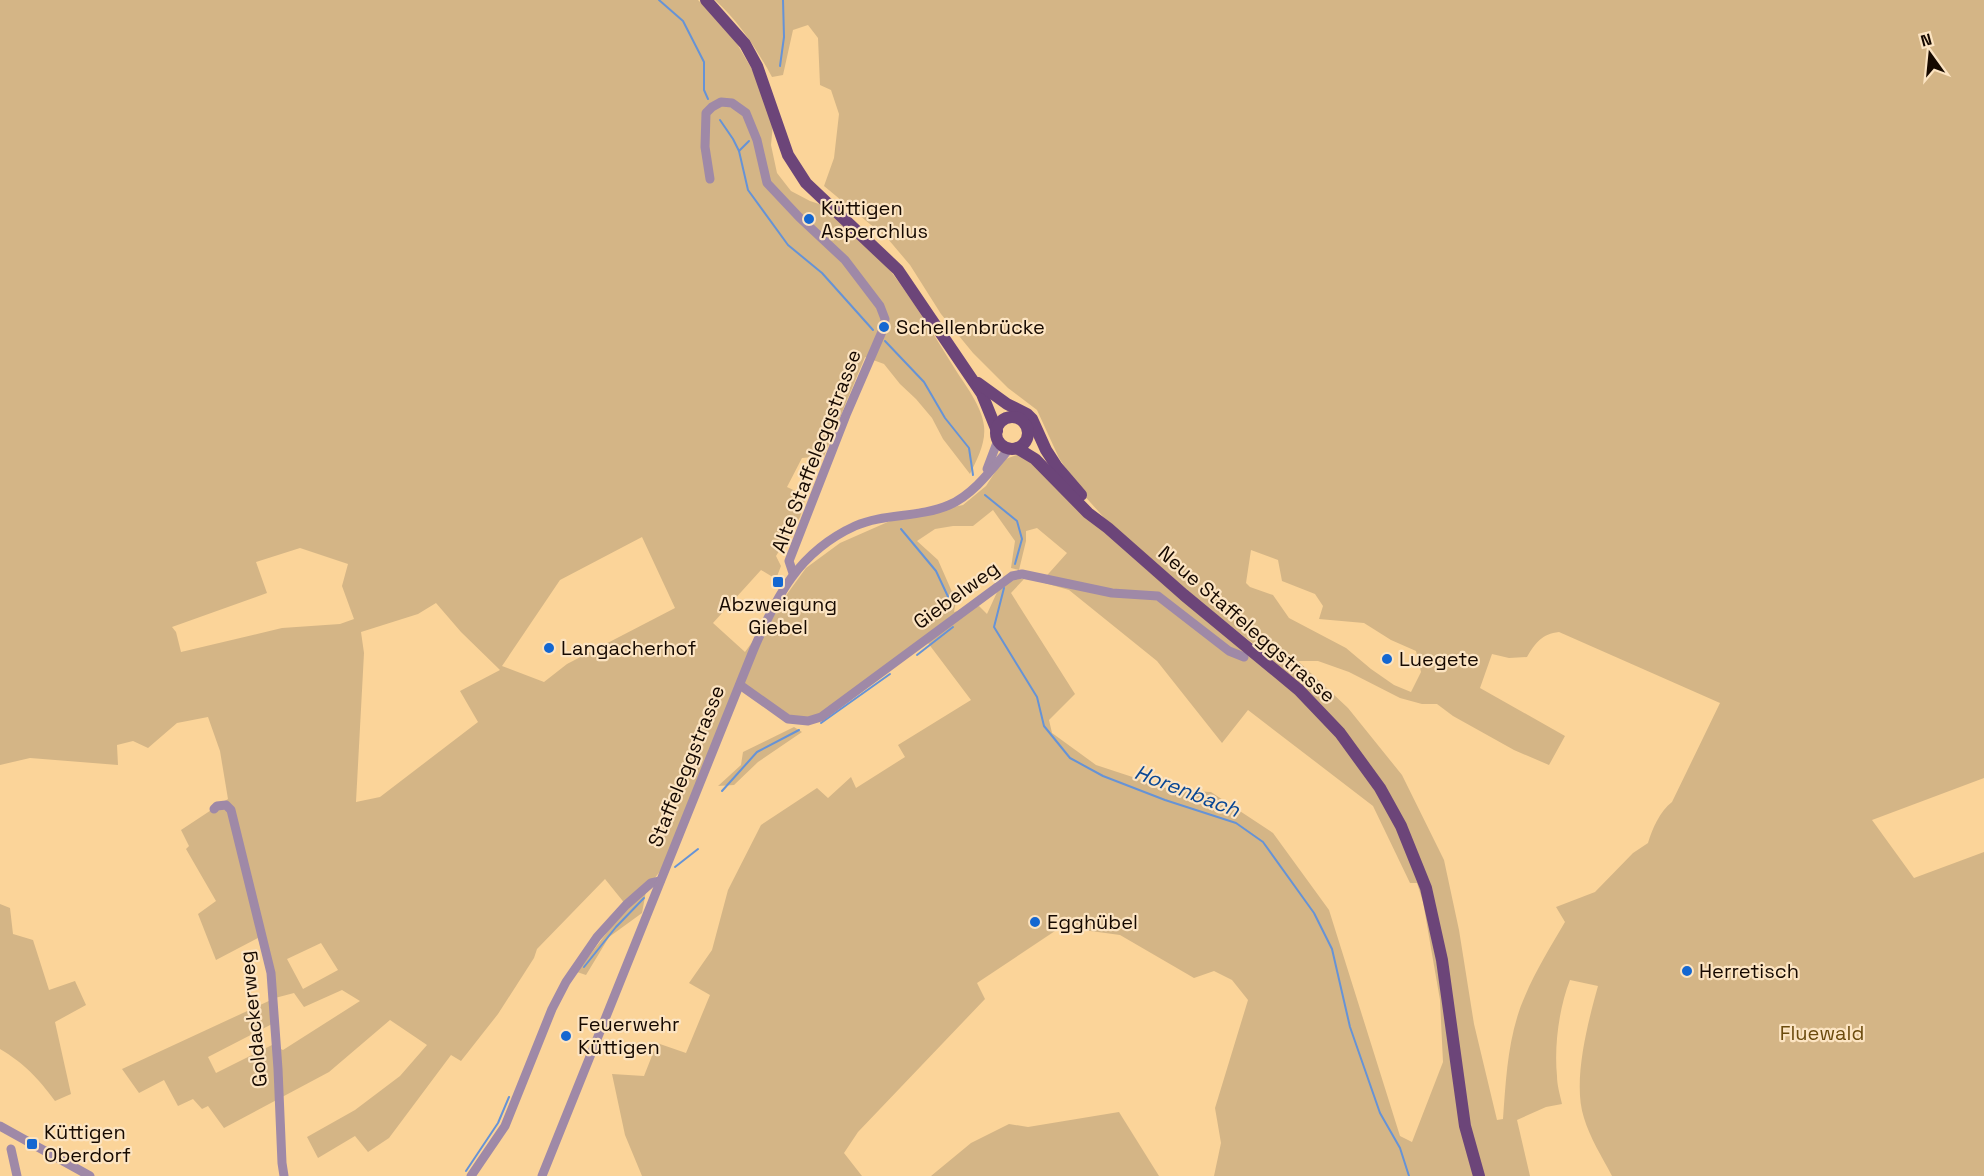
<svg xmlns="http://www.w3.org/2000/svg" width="1984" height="1176" font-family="'Space Grotesk',sans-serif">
<rect width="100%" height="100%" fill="#fbd499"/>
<!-- green -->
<g fill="#d4b586" fill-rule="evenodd">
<path d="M0 0H698L730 32 753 71 773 124 771 145 777 173 791 191 810 201 822 205C842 225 871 247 889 269 913 300 934 335 955 369 965 385 982 406 984 426 986 443 977 459 970 474L943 439 932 418 916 399 900 384 884 364 865 357 824 456 802 458 787 487 806 496 800 517 776 556 781 566 776 579 761 570 713 623 745 652 806 568 840 543 890 521 963 505 986 486 1003 460 1022 453 1148 571 1283 683 1286 672 1256 646 1150 562 1108 522 1081 492 1059 458 1037 410 1008 388 973 353 941 314 910 265 888 239 824 186 834 158 839 114 831 90 820 85 818 38 808 25 793 30 783 75 772 77C756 48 739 22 715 0H1984V778L1872 820 1914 878 1984 852V1176H1612C1602 1157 1590 1138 1584 1118 1572 1082 1588 1022 1598 986L1570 980C1559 1008 1554 1046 1557 1076 1557 1085 1560 1095 1562 1104L1546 1107 1517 1120 1530 1176H1214L1221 1143 1215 1108 1248 1000 1232 980 1214 971 1194 978 1120 935 1061 927 977 983 985 999 858 1132 844 1153 862 1176H642L625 1135 612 1074 644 1076 657 1043 686 1053 710 995 689 983 712 950 728 890 761 825 817 788 828 798 851 777 856 788 905 757 898 745 971 700 925 639 821 717 788 719 740 685 661 870 651 883 626 905 605 879 537 949 534 958 498 1014 461 1061 451 1055 389 1138 368 1152 355 1136 318 1158 307 1137 355 1110 400 1076 427 1045 390 1020 329 1072 224 1128 208 1106 202 1109 193 1099 178 1106 164 1080 139 1093 122 1069 271 1000 274 1023 208 1057 216 1073 272 1045 283 1050 360 1001 342 990 304 1007 294 993 275 998 258 938 216 960 198 914 216 901 186 849 189 846 181 830 228 799 220 751 208 717 177 723 148 748 133 741 117 745 118 765 30 758 0 765ZM993 510 1015 541 1011 568 1019 570 1026 541V531L1037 528 1067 553 1041 582 1069 590 1157 661 1222 743 1248 710 1373 806 1410 883H1417L1423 902 1440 1000 1443 1062 1412 1142 1400 1136 1329 910 1273 833 1211 792 1172 790 1096 765 1052 733 1049 720 1075 694 1011 593 1024 579 1004 577 987 614 979 606 954 612 956 601 938 560 917 541 935 529 953 526H973ZM642 537 675 608 567 664 544 682 502 666 560 580ZM300 548 348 564 342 586 354 619 340 624 282 628 181 652 176 632 172 627 267 593 256 562ZM1251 550 1278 560 1282 581 1315 594 1323 606 1319 619 1364 623 1391 640 1416 651 1421 672 1411 692 1394 685 1371 669 1346 648 1289 618 1273 595 1250 587 1246 583ZM436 603 461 632 500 670 460 691 478 722 380 797 356 802 364 653 361 632 418 614ZM1559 632 1720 703 1672 802C1660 811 1652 829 1648 843L1633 853 1595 892 1556 907 1565 922C1551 946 1536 970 1525 996 1508 1034 1506 1078 1503 1119L1497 1120 1474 1024 1459 930 1444 860 1402 775 1348 708 1298 661H1318L1349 672 1400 698 1422 704H1437L1453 716 1514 750 1549 765 1565 736 1480 688 1492 654 1509 658 1527 657C1535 643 1542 634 1559 632ZM321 943 338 970 303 989 287 959Z"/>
<path d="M794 727 802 732 758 762 734 785 718 786 741 765 743 752Z"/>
<path d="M646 891 642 913 609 937 586 975 577 972 618 918Z"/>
<path d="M0 904 10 908 13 934 33 940 49 990 75 981 86 1005 55 1022 71 1094 55 1101C38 1078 25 1064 0 1049Z"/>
<path d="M1119 1112 1159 1176H931L971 1143 1009 1124 1028 1127Z"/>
</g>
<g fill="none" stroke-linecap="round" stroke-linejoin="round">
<!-- stream -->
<g stroke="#6693d6" stroke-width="2">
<path d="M659 0 683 21 704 62V90L708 99"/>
<path d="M780 66 784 37 783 0"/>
<path d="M720 120 733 139 739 151 748 190 788 245 822 273 873 330"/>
<path d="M739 151 749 141"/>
<path d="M885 341 924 382 945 418 969 448 973 475"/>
<path d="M985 495 1017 521 1022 539 1015 564"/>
<path d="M901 529 936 571 951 603"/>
<path d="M1004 588 994 627 1037 697 1044 726 1070 758 1103 776 1165 800 1236 823 1263 842 1314 913 1332 949 1350 1027 1380 1113 1400 1148 1409 1176"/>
<path d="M917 655 953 627"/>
<path d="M821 723 890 674"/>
<path d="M722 791 757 752 799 730"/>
<path d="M675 867 698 849"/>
<path d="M584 967 616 927 644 898"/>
<path d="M466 1171 498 1123 509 1097"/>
</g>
<!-- minor -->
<g stroke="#9f89a7" stroke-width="9">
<path d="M710 179 705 147 706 113 712 107 721 102 732 103 746 113 757 140 767 183 799 217 845 260 880 306 885 319 884 327 846 415 789 561 793 573"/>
<path d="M987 469 998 440"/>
<path d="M740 685 788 719 808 721 821 717 1012 576 1022 574 1112 593 1158 596 1229 651 1244 657"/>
<path d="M214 809 217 806 226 805 231 810 271 973 278 1069 282 1163 284 1176"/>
<path d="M0 1126 90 1176"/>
<path d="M11 1149 17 1176"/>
<path d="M471 1176 505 1126 552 1009 566 982 597 937 626 905 651 883 660 881"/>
<path d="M542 1176 753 651C776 597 798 552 855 526 884 513 919 518 949 505 973 495 992 469 1009 449"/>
</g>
<!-- major -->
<g stroke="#6c4579" stroke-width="12">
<path d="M706 0 745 44 757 66 788 155 806 183 898 270 982 394 997 431"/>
<path d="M978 383 1007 404 1027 414 1032 419 1046 450 1057 467 1081 495"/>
<circle cx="1012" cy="433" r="16"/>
<path d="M1017 448 1035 459 1088 513 1108 528 1184 595 1299 690 1340 733 1380 788 1401 826 1426 888 1442 960 1465 1126 1479 1176"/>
</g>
</g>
<!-- markers -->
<g fill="#1467d1" stroke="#fce4c2" stroke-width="2">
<circle cx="809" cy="219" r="6"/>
<circle cx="884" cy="327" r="6"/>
<rect x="772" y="576" width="12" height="12" rx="3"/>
<circle cx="549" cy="648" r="6"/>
<circle cx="1387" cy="659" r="6"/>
<circle cx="1035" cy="922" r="6"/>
<circle cx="1687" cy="971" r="6"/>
<circle cx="566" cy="1036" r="6"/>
<rect x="26" y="1138" width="12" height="12" rx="3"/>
</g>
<g text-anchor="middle" stroke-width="4.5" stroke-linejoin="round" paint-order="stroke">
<!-- poi labels -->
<g font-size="20" fill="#160900" stroke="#fce4c2" text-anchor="start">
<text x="821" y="215">Küttigen<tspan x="821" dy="23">Asperchlus</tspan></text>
<text x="896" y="334">Schellenbrücke</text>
<text x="778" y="611" text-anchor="middle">Abzweigung<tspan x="778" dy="23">Giebel</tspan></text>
<text x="561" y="655">Langacherhof</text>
<text x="1399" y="666">Luegete</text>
<text x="1047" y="929">Egghübel</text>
<text x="1699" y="978">Herretisch</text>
<text x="578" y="1031">Feuerwehr<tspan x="578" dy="23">Küttigen</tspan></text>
<text x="44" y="1139">Küttigen<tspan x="44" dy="23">Oberdorf</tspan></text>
</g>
<!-- street labels -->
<g font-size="20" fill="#160900" stroke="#fce4c2">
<text transform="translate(816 451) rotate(-69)" y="7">Alte Staffeleggstrasse</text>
<text transform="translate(956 595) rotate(-36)" y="7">Giebelweg</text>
<text transform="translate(1247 624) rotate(41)" y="7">Neue Staffeleggstrasse</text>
<text transform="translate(686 766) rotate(-68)" y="7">Staffeleggstrasse</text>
<text transform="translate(253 1019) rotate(-96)" y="7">Goldackerweg</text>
</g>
<!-- park labels -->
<g font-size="20" fill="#6b4b0e" stroke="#fce4c2">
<text x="1822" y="1040">Fluewald</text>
</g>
<!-- water labels -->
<g font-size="21" font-style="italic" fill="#084694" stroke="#fce4c2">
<text transform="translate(1187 791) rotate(21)" y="7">Horenbach</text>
</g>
</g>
<!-- north arrow -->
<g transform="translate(1930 54) rotate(345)" stroke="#fce4c2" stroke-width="4.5" paint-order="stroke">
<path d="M0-4.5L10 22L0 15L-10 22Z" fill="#160900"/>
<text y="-9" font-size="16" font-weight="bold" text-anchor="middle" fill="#160900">N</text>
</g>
</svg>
